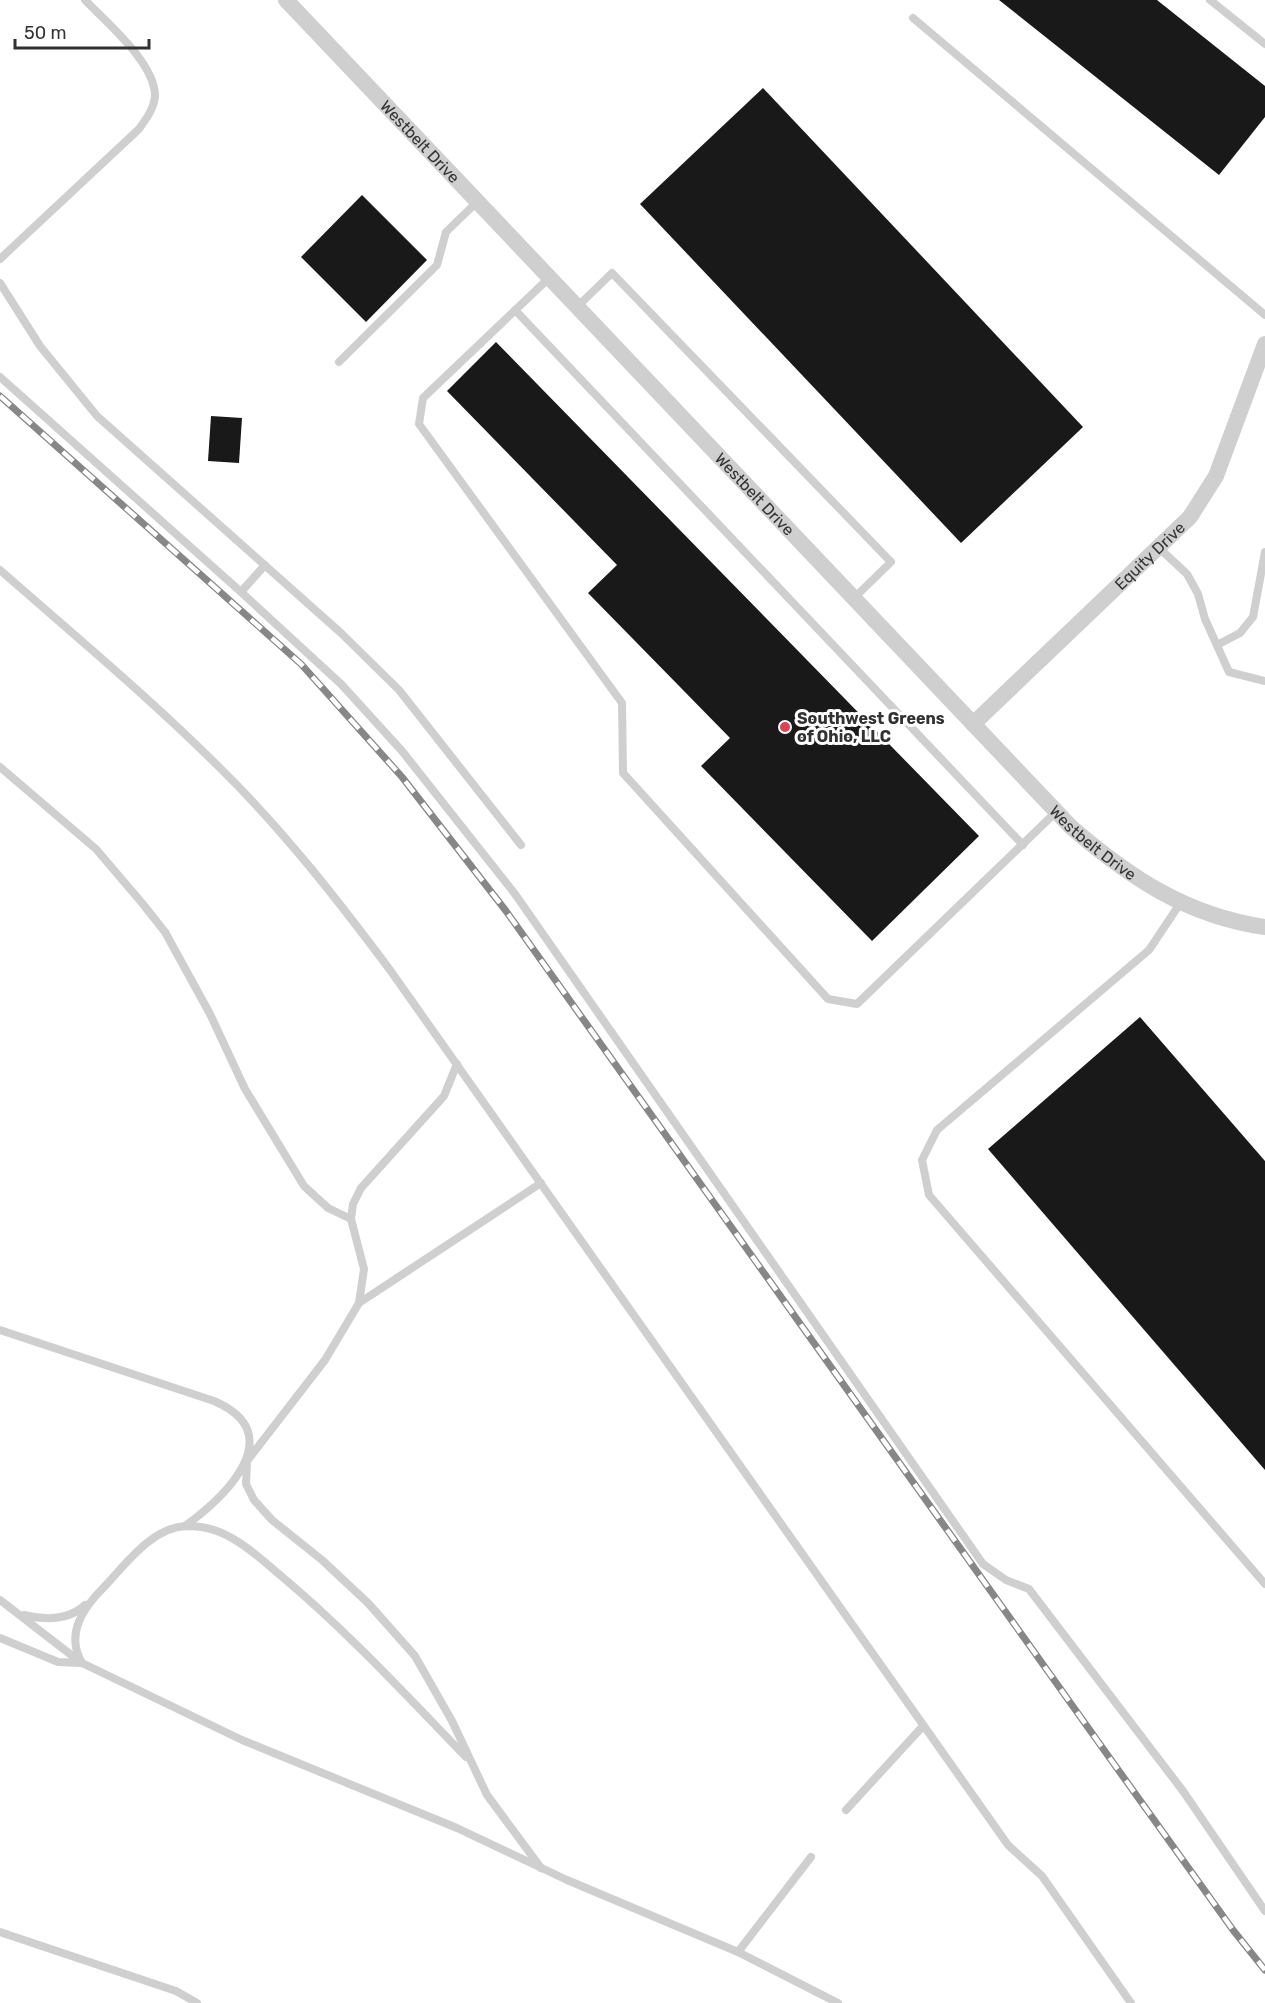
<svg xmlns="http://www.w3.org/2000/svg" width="1265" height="2003" font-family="Rubik,sans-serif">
<rect width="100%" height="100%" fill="#fff"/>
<!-- building -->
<g fill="#191919">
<path d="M999 0H1157L1265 86V117L1219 175Z"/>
<path d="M763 88 1083 427 961 543 640 204Z"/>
<path d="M362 195 427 260 366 322 301 257Z"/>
<path d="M496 342 979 836 872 941 701 766 730 738 588 593 617 565 447 391Z"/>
<path d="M211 416 242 418 239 463 208 461Z"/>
<path d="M1140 1017 1265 1161V1470L988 1149Z"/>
</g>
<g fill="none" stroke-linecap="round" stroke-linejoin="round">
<!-- service -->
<g stroke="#cfcfcf" stroke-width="8">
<path d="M1210 0 1265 44"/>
<path d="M913 18 1265 315"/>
<path d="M0 259 139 129C146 119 154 109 155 96 155 63 107 23 85 0"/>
<path d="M549 278 423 398 419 424 622 703 623 773 828 999 857 1004 1056 812"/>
<path d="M0 283 40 346 97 416 341 633 399 690 521 845"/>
<path d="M577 307 612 273 891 562 853 599"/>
<path d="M515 310 1023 845"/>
<path d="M339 362 437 265 446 232 477 202"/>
<path d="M0 377 241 592 341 684 402 751 515 894 983 1564 1006 1580 1029 1589 1183 1791 1265 1911"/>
<path d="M1159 548 1187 574 1198 594 1205 619 1229 672 1265 681"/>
<path d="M0 570C74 635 150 698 220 768 283 830 337 899 390 970L1008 1845 1042 1876 1131 2003"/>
<path d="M241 592 265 565"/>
<path d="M1217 645 1240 633 1253 617 1265 552"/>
<path d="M0 767 96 849 142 903 165 932 210 1014 245 1089 304 1186 328 1208 351 1219"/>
<path d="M1181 902 1149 950 937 1130 922 1160 929 1195 1265 1584"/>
<path d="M457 1064 444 1096 361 1188 353 1204 351 1219 364 1269 359 1303 325 1360 247 1461 246 1484 254 1500 272 1520 322 1560 368 1603 415 1656 452 1721 487 1795 541 1868"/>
<path d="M359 1303 541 1183"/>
<path d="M0 1330 214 1401C291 1434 225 1497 185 1526"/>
<path d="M0 1600 79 1661"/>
<path d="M24 1615C45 1620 68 1621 85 1605"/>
<path d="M0 1638 58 1662 82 1663 242 1740 457 1828 567 1880 738 1952 838 2003"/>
<path d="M82 1663C65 1634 83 1608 104 1587 125 1565 152 1527 186 1526 195 1526 209 1528 217 1531 241 1540 261 1559 280 1575 347 1631 406 1695 466 1757"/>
<path d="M846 1810 923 1726"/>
<path d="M0 1932 176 1991 197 2003"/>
<path d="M738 1952 811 1857"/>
</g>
<!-- minor -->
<g stroke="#cfcfcf" stroke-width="16">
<path id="s1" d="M286 0 1071 827C1129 877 1187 916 1265 927"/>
<path id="s2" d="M973 724 1190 517 1216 476 1265 344"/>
</g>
<!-- rail casing -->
<g stroke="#878787" stroke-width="7">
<path id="rail" d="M0 396 301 664 402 777 506 911 1109 1757 1233 1930 1265 1970"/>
</g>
<!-- rail -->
<use href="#rail" stroke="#fff" stroke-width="4.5" stroke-dasharray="14" stroke-linecap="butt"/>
</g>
<!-- markers -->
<circle fill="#db4354" stroke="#fff" stroke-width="2" cx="785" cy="727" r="6"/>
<g text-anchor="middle" stroke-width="6" stroke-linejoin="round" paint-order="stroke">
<!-- street labels -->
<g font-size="16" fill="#323232" stroke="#fff">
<text dy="6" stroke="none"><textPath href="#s1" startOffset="195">Westbelt Drive</textPath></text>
<text dy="6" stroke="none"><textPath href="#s1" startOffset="681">Westbelt Drive</textPath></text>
<text dy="6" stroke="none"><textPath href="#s2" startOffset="244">Equity Drive</textPath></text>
<text dy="6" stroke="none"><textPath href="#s1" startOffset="1167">Westbelt Drive</textPath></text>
</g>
<!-- poi labels -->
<g font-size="16" font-weight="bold" fill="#323232" stroke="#fff" text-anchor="start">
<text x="797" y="724">Southwest Greens<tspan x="797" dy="18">of Ohio, LLC</tspan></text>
</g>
</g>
<!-- scale -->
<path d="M15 39v9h134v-9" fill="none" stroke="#323232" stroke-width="3"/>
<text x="24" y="39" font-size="18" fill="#323232" stroke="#ffffff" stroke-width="4.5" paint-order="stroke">50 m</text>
</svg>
